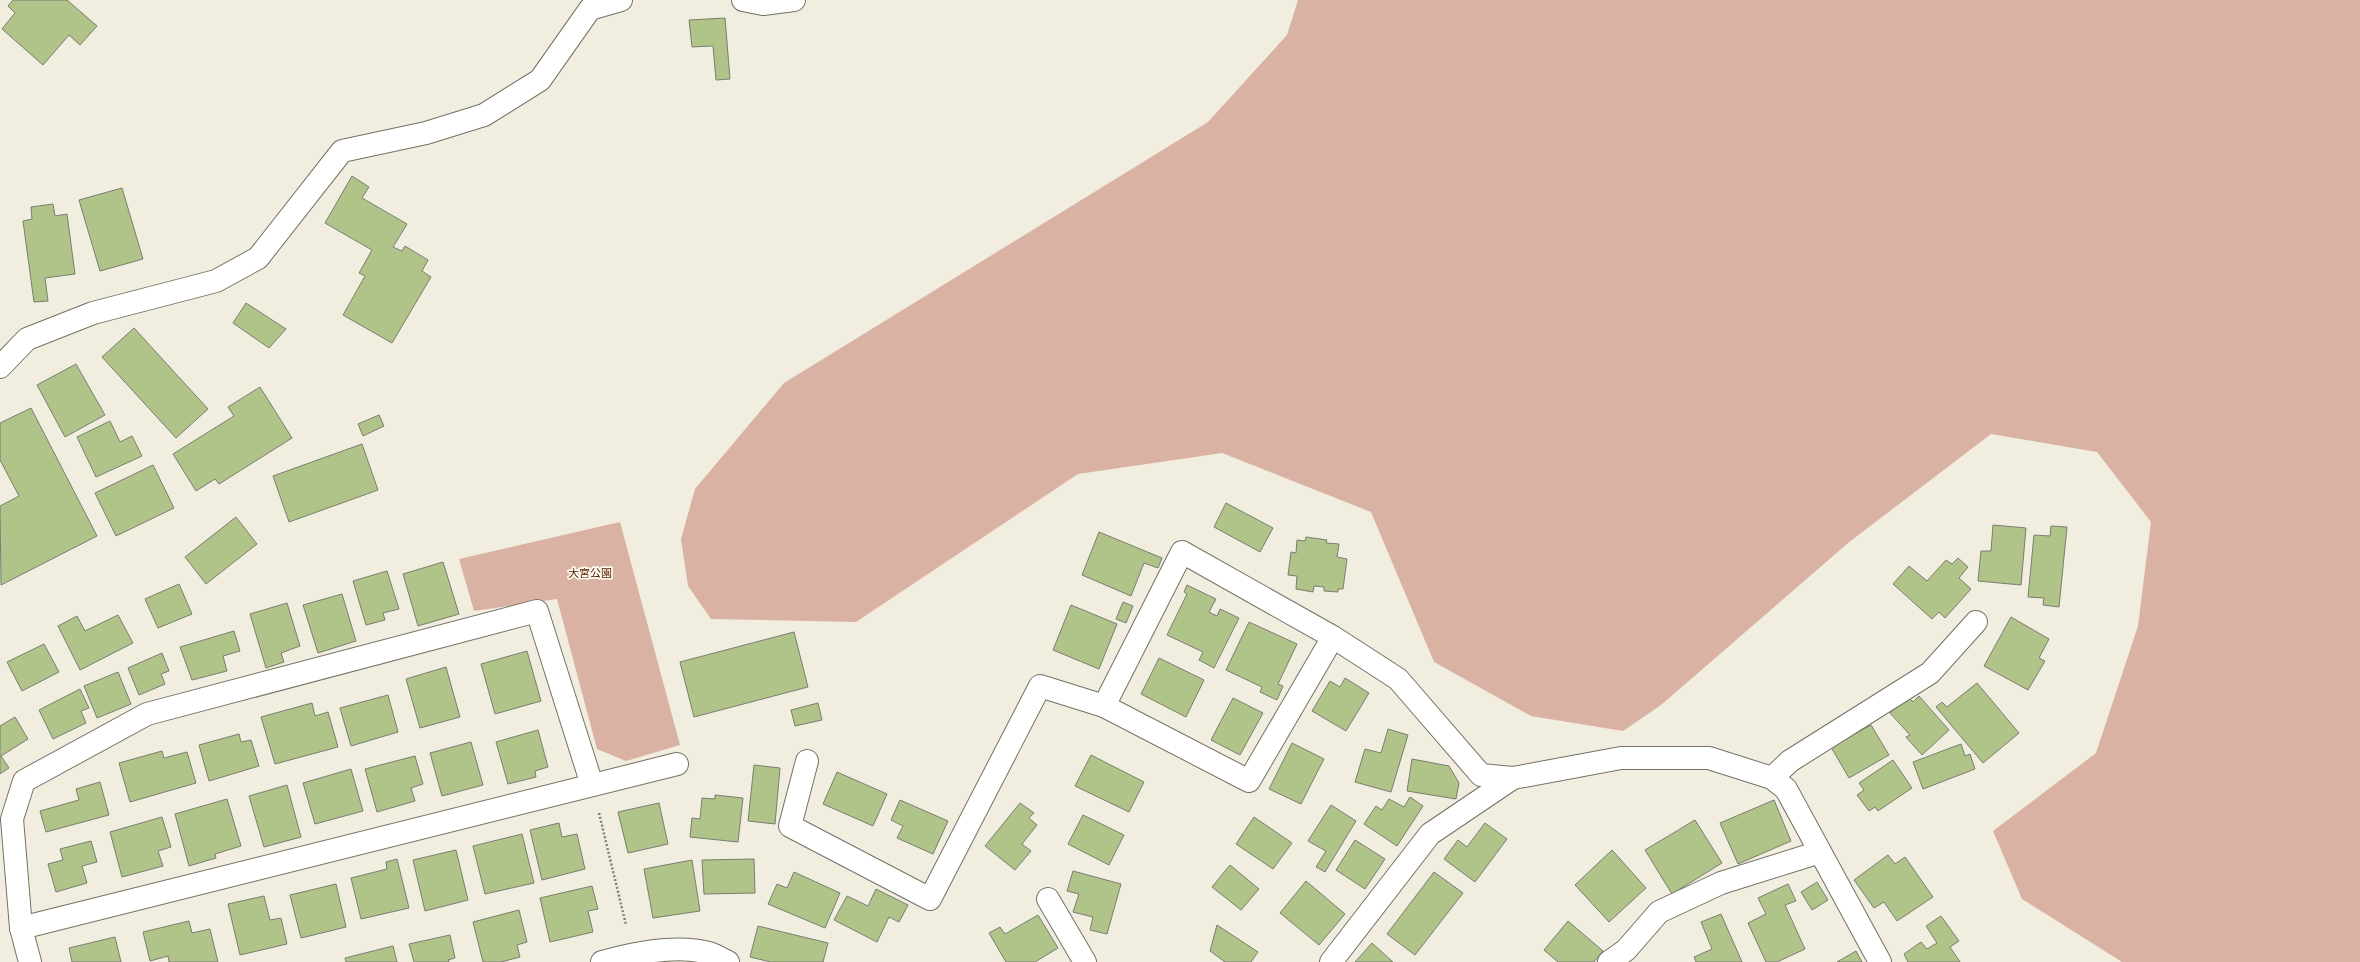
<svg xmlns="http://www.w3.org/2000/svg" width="2360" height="962" font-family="'Space Grotesk','Noto Sans JP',sans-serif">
<rect width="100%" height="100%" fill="#f1eddf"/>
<!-- green -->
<g fill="#d9b2a4">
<path d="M1298 0H2360V962H2122L2022 899 1993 831 2096 753 2138 626 2151 522 2097 452 1991 434 1848 543 1661 705 1623 731 1531 716 1434 662 1371 512 1222 453 1078 474 856 622 711 619 688 586 681 539 695 489 784 383 1208 122 1287 35Z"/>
<path d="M620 522 680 745 626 761 597 749 557 599 474 611 459 559Z"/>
</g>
<!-- building -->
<g fill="#b0c389" stroke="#797e71">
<path d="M13 0H67L97 26 80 45 69 35 43 65 2 29 15 13 8 6Z"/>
<path d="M725 18 730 79 716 80 713 46 692 47 689 20Z"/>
<path d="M352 176 369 187 362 198 407 224 393 247 402 251 405 246 428 260 422 271 431 277 392 343 343 315 365 276 359 273 372 250 325 223Z"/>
<path d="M122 188 143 259 100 271 79 200Z"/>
<path d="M53 204 55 216 67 214 75 274 45 278 48 301 34 302 23 221 32 219 31 207Z"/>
<path d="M246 303 286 329 269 348 233 323Z"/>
<path d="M134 328 208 409 176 438 102 357Z"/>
<path d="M76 364 105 415 65 437 37 385Z"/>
<path d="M260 387 292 438 219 484 215 479 196 491 173 454 234 416 228 407Z"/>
<path d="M31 408 97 536 1 585 0 506 19 496 0 460V423Z"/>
<path d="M379 415 384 426 363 436 358 424Z"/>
<path d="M110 421 120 442 132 436 142 456 96 477 77 437Z"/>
<path d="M362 444 378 490 289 522 273 476Z"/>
<path d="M153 465 174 508 116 536 95 493Z"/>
<path d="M1226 503 1273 528 1260 552 1214 527Z"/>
<path d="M236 517 257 544 206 584 185 557Z"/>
<path d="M1993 525 2026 528 2021 585 1978 581 1981 551H1991Z"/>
<path d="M2051 526 2067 527 2059 607 2043 605 2044 598 2028 597 2034 535 2050 536Z"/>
<path d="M1099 532 1162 558 1158 568 1144 563 1131 596 1082 575Z"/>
<path d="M1306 537 1327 540 1326 543 1339 544 1337 557 1347 559 1343 589H1338V592L1324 591V587L1314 586 1313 592 1296 589 1297 576 1288 575 1291 552 1296 553 1297 540 1305 541Z"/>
<path d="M1958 558 1968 567 1959 578 1971 589 1945 618 1939 612 1932 619 1893 584 1909 566 1927 581 1946 560 1952 564Z"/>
<path d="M443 562 459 614 418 626 403 574Z"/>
<path d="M387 571 399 609 383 613 385 620 366 625 353 581Z"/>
<path d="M179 584 192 614 158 628 145 599Z"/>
<path d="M1187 585 1216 599 1209 612 1217 616 1220 609 1239 618 1214 668 1199 660 1203 652 1167 635 1187 594 1184 592Z"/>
<path d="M342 594 356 641 318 653 303 605Z"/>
<path d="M1123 602 1133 606 1126 623 1116 619Z"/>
<path d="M287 603 300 646 281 653 284 662 266 668 250 614Z"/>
<path d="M1071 605 1117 624 1099 669 1053 650Z"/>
<path d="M118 615 133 643 80 670 58 626 77 616 85 631Z"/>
<path d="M2011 617 2049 639 2039 658 2045 661 2028 690 1984 666Z"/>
<path d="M1249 622 1297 644 1278 684 1283 686 1277 700 1260 692 1262 687 1226 670Z"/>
<path d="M234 631 240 651 223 656 227 671 192 680 180 647Z"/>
<path d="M794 632 808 687 694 717 680 662Z"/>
<path d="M44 644 59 672 22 691 7 662Z"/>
<path d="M527 651 541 701 495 714 481 664Z"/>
<path d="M162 653 169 671 161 674 165 684 139 695 128 668Z"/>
<path d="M1159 658 1204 680 1186 717 1141 694Z"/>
<path d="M446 667 460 717 420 728 406 679Z"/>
<path d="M118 672 131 704 97 718 84 686Z"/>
<path d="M1345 678 1369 693 1346 731 1312 711 1330 681 1340 687Z"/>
<path d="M1977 683 2019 733 1983 763 1936 707 1942 702 1947 707Z"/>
<path d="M80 689 89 708 81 711 86 723 53 739 39 710Z"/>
<path d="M388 695 398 732 351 746 340 708Z"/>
<path d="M1919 696 1949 730 1922 755 1906 737 1910 735 1890 713 1908 697 1913 702Z"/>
<path d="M1233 698 1263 713 1240 755 1211 740Z"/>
<path d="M312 703 315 716 328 712 338 747 275 764 261 717Z"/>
<path d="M818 703 822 720 795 726 791 710Z"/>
<path d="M15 717 28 739 1 756 9 768 0 774V726Z"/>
<path d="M1871 725 1889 755 1849 778 1831 747Z"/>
<path d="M1388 729 1408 735 1391 792 1355 782 1365 749 1381 753Z"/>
<path d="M538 730 548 767 535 771 536 777 508 784 496 742Z"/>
<path d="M239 734 241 742 251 740 259 766 209 781 199 745Z"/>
<path d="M471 742 483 785 442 796 430 753Z"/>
<path d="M1292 743 1324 759 1301 804 1269 789Z"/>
<path d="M1961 744 1965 756 1970 754 1975 769 1923 789 1913 762Z"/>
<path d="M162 751 164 758 187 752 196 783 130 802 119 763Z"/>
<path d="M1091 755 1144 782 1129 812 1075 786Z"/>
<path d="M415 756 423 784 411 788 415 801 377 812 365 769Z"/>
<path d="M1412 759 1449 766 1459 783 1456 799 1407 791Z"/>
<path d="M1893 760 1912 788 1878 811 1875 807 1869 811 1857 795 1864 790 1859 783Z"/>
<path d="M754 765 780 768 775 824 748 821Z"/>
<path d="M351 769 363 811 315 824 303 783Z"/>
<path d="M837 772 887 794 873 826 823 804Z"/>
<path d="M100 782 109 815 46 832 40 811 79 800 76 789Z"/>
<path d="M287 785 301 837 264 847 249 796Z"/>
<path d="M715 795 743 798 738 842 690 837 692 818 700 819 702 798 715 799Z"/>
<path d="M1410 797 1423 806 1397 846 1364 824 1376 806 1382 810 1389 799 1404 807Z"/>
<path d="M227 799 241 846 215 854 216 858 189 866 175 814Z"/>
<path d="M900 800 948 821 933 854 897 838 903 826 891 820Z"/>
<path d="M1774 800 1791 841 1738 864 1720 823Z"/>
<path d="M659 803 668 844 628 853 618 812Z"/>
<path d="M1020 803 1034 813 1029 818 1037 825 1022 844 1031 851 1015 870 985 846Z"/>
<path d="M1331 805 1356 821 1325 872 1316 867 1326 851 1308 841Z"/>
<path d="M1083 815 1124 835 1109 865 1068 844Z"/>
<path d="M162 817 171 847 158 851 163 866 122 877 110 832Z"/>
<path d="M1254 817 1292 843 1273 869 1236 844Z"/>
<path d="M1695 820 1722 863 1672 894 1645 850Z"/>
<path d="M559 823 562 837 577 834 585 869 542 880 530 830Z"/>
<path d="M1485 823 1507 839 1475 882 1444 859 1458 840 1467 847Z"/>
<path d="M522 834 534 883 485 894 473 846Z"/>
<path d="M1355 840 1385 859 1365 889 1336 870Z"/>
<path d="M91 841 97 862 82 866 87 883 56 892 48 864 63 860 60 849Z"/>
<path d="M456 850 468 900 425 911 413 860Z"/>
<path d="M1612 850 1646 888 1609 922 1575 885Z"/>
<path d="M1888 855 1895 864 1905 857 1933 897 1897 921 1884 902 1874 908 1854 880Z"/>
<path d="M397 859 409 908 361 919 351 878 387 869 386 862Z"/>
<path d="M754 859 755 893 704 894 702 860Z"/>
<path d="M692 860 700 911 653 918 644 869Z"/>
<path d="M1230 865 1259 889 1241 910 1212 887Z"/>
<path d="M1073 871 1121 884 1107 934 1090 930 1093 917 1073 912 1079 894 1067 891Z"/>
<path d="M794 872 840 893 825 928 768 904 777 884 787 888Z"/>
<path d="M1434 872 1463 893 1415 955 1387 934Z"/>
<path d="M1306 881 1345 914 1319 945 1280 913Z"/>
<path d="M1817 882 1828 900 1812 910 1801 892Z"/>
<path d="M336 884 346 927 301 938 290 895Z"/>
<path d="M1788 884 1796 901 1785 905 1805 949 1777 962H1766L1748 923 1766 914 1758 898Z"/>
<path d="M592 886 598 909 588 911 593 932 550 942 540 898Z"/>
<path d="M876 889 908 905 899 922 889 917 877 942 834 920 847 896 868 906Z"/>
<path d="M264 896 270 920 281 918 287 944 240 955 228 904Z"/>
<path d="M519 910 527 942 517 945 520 957 501 962H483L473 922Z"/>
<path d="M1721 914 1742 962H1696L1694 957 1712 949 1701 922Z"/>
<path d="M1038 915 1058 948 1035 962H1006L989 933 1000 927 1005 934Z"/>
<path d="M1941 916 1959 941 1950 947 1960 962H1908L1904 954 1921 942 1927 949 1937 943 1926 926Z"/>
<path d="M189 921 192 933 210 929 218 962H169L168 956 150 961 143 932Z"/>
<path d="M1568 921 1603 951 1594 962H1558L1544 950Z"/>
<path d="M1217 925 1258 952 1251 962H1225L1210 951Z"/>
<path d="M758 926 828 943 823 962H771L750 957Z"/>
<path d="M450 935 455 958 448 960 449 962H414L409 944Z"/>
<path d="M115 937 121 962H72L69 948Z"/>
<path d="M1372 943 1393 962H1355Z"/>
<path d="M393 946 397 962H346L345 958Z"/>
<path d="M1856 951 1862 962H1837Z"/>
</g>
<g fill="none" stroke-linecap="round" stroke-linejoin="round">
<!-- minor casing -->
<g stroke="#747164" stroke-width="24">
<g id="minor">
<path d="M743 0 763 4 794 0"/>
<path d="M0 367 27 339 93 313 216 281 258 258 342 151 426 133 484 115 540 80 590 9 621 0"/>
<path d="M1104 706 1249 781 1333 637"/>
<path d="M807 761 790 826 930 899 1040 686 1104 706 1182 552 1333 637 1398 679 1481 775 1513 778 1621 758H1709L1772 778 1786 789 1880 962"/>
<path d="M1772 778 1790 761 1930 673 1976 622"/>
<path d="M1048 899 1085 962"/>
<path d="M21 928 12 819 24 781 147 714 537 611 592 785"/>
<path d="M30 962 21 928 677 764"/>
<path d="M602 962C634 953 676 944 709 953 715 955 722 959 728 962"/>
<path d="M1331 962 1430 834 1513 778"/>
<path d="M1609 962 1626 950 1659 912 1721 883 1820 852"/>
</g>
</g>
<!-- path -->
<path stroke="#828076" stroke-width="2.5" stroke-dasharray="2 2" stroke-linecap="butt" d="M599 813 626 925"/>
<!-- minor -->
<use href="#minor" stroke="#fff" stroke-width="22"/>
</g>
<g text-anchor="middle" stroke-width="3.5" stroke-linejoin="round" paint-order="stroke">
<!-- park labels -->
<g font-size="11" fill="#551d06" stroke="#fefbec">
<text x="590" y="577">大宮公園</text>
</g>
</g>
</svg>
